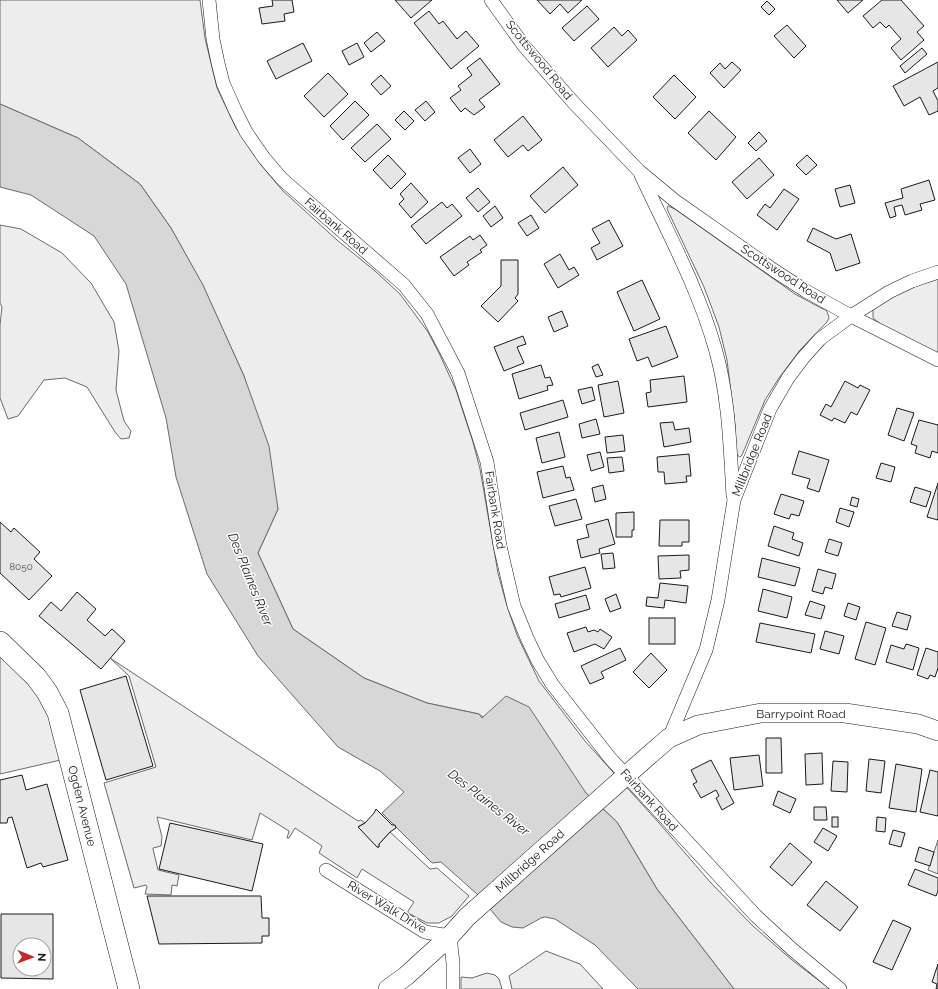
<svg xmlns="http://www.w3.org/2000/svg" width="938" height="989" font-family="Raleway,sans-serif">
<rect width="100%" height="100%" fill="#fff"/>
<!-- built -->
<g fill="#ededed" stroke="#6a6a6a">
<path d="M0 0H200L205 38 217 88 236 128 261 165 283 191 337 240 375 271 400 294 428 332 439 353 456 390 473 442 480 469 498 573 507 606 517 635 539 681 585 741 659 823 711 883 753 926 792 960 830 989H734L657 889 617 822 586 793 479 714 427 703 364 678 293 629 258 553 278 509 244 376 203 286 171 228 140 184 78 138 0 104Z"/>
<path d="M668 206 675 209 795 294 821 308 826 310 828 314 829 318 827 322 800 350 779 378 765 400 742 455 740 457 737 455 736 451 735 425 727 360 719 327 704 287 668 211 667 208Z"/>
<path d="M0 225 21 229 62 253 91 283 114 322 119 351 116 390 124 421 131 431 129 438 121 439 115 432 87 387 65 378 44 380 18 416 8 419 0 398V325L2 307 0 303Z"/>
<path d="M938 279V353L883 326 873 318V309L877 304 914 287Z"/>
<path d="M0 646 35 681 65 759 0 774Z"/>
<path d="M110 658 358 821 361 820 365 823 359 826V828L375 844 377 847H379V844L390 832 430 869 437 868 469 896 452 916 439 923H427L408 913V911L414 902 362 869 357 878 319 853 322 846 295 828 289 838H287L289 831 260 813 252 840 157 817 162 837 161 846 153 848V849L158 870 179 875 177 886 172 885 171 895 145 894 147 887 146 885 134 888 104 783 156 767 129 676Z"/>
<path d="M938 840V874L928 870Z"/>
<path d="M546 951 580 964 603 989H512L509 976Z"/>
<path d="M487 973 495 975 499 979 502 989H461V977L472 978Z"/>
</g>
<!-- water -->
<path fill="#d7d7d7" stroke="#6a6a6a" d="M0 104 78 138 140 184 171 228 203 285 244 376 269 446 278 509 258 553 293 629 364 678 427 703 479 714 482 718 506 696 529 707 586 793 617 822 657 889 734 989H638L595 945 555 919 545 917 541 918 523 928 512 927 501 922 478 895 441 862 432 863 382 813 404 792 380 771 338 747 258 656 207 574 176 477 166 418 126 284 94 236 31 195 0 187Z"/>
<!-- building -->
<g fill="#e6e6e6" stroke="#1a1a1a" fill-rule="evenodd">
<path d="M272 0H292L294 12 284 14 285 21 262 24 259 8 273 6Z"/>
<path d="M395 0H432L411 18Z"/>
<path d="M537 0H582L568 13 560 4 550 14Z"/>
<path d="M837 0H863L848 13Z"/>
<path d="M882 0H901L924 26 917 32 924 40 901 60 891 48 901 39 889 25 886 28 880 22 873 28 863 16Z"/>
<path d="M767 1 775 9 769 15 761 7Z"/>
<path d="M587 6 599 19 574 41 562 28Z"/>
<path d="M429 11 439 24 443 21 457 39 466 31 479 46 451 69 414 23Z"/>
<path d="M787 25 806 46 794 58 774 36Z"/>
<path d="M614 27 622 36 628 30 637 40 608 67 591 48Z"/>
<path d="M377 32 385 41 371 52 364 43Z"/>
<path d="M303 43 312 61 276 79 267 61Z"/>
<path d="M357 43 364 57 349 65 342 51Z"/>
<path d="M922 48 927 54 905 73 900 66Z"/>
<path d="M480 58 500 84 479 100 485 107 474 115 465 108 461 112 450 98 461 90 458 86 472 75 467 68Z"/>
<path d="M732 62 741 70 724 88 710 73 720 63 725 69Z"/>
<path d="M938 62V88L933 91 938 101V111L929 115 920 97 904 106 893 86Z"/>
<path d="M328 73 348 94 324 117 304 96Z"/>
<path d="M381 75 391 86 381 95 371 84Z"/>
<path d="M674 75 696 97 675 119 653 97Z"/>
<path d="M355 101 369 115 343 140 330 126Z"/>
<path d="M426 101 435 112 425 121 415 110Z"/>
<path d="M404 111 414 121 405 130 395 120Z"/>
<path d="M709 111 736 137 716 160 688 133Z"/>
<path d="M523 116 542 140 528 151 523 145 508 157 494 140Z"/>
<path d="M377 124 391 139 365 162 351 148Z"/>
<path d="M759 132 767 141 756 151 748 143Z"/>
<path d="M470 149 481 164 470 173 458 158Z"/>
<path d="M388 155 406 174 391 189 373 170Z"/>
<path d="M807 155 817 165 806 175 796 165Z"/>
<path d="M759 158 774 175 747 199 732 182Z"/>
<path d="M563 167 578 185 545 213 530 196Z"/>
<path d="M929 180 935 200 920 204 922 210 905 215 902 205 894 207 896 216 890 218 885 203 903 198 901 189Z"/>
<path d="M411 183 428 202 411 218 399 204 404 199 400 194Z"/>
<path d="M850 185 855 203 840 207 835 189Z"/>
<path d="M478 188 490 202 478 212 466 198Z"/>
<path d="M784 189 799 199 777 230 757 215 765 204 770 208Z"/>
<path d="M442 202 447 208 452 204 462 216 426 244 411 226Z"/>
<path d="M495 206 503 218 491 227 483 216Z"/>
<path d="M531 215 539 228 527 236 518 223Z"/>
<path d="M609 220 623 246 597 260 591 248 600 243 592 229Z"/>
<path d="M813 228 836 239 851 234 860 263 836 271 830 253 807 241Z"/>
<path d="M480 235 487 245 480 250 482 252 467 262 469 265 454 276 440 257 470 236 473 240Z"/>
<path d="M560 254 569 270 574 267 579 275 558 288 544 264Z"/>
<path d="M501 260H518V294L515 298 518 301 498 322 481 306 501 286Z"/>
<path d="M642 280 660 319 634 331 617 292Z"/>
<path d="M562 311 568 326 554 332 548 317Z"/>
<path d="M666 326 678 357 652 367 648 357 637 361 629 339Z"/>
<path d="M523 336 526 344 517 347 524 363 504 371 494 347Z"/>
<path d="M598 364 603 375 596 377 592 367Z"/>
<path d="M541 365 545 378 550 377 553 385 547 386 548 390 519 399 512 374Z"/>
<path d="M684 376 687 402 648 407 646 393 651 392 650 380Z"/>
<path d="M618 381 624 413 604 417 598 385Z"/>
<path d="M845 381 858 388 860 385 870 390 857 415 851 412 845 423 834 418 832 421 820 415 826 404 831 407Z"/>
<path d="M592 387 595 400 582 404 578 390Z"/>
<path d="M563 400 568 417 525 430 520 413Z"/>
<path d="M897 408 914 413 904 441 888 435Z"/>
<path d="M596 419 600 434 582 438 579 424Z"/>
<path d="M919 420 938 425V453L932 451 930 458 915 453 917 446 911 444Z"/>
<path d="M673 422 675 430 689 428 691 442 664 447 660 423Z"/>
<path d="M559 432 565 457 542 463 536 438Z"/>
<path d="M623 435 625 451 607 453 605 437Z"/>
<path d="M799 451 829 460 819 492 807 488 810 479 792 474Z"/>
<path d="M600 452 604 467 591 471 587 455Z"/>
<path d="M689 454 691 476H686L687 482 665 484 664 472H658L657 457Z"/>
<path d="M622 457 624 471 609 473 607 458Z"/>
<path d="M881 463 895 467 891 482 876 478Z"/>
<path d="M563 466 566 478 570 477 574 490 543 498 537 472Z"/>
<path d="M938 483V520L927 517Z"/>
<path d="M603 485 606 499 595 502 592 488Z"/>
<path d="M915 487 931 492 926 507 910 502Z"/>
<path d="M781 494 804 501 799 516 791 514 789 519 774 514Z"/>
<path d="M852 497 859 499 857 507 850 505Z"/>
<path d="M576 499 582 519 555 526 549 506Z"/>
<path d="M840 508 854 512 849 527 836 522Z"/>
<path d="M634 512V530H632V537H616V513Z"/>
<path d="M608 519 615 544 599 549 600 553 581 558 577 540 589 537 586 525Z"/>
<path d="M660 520H689V542H682V546H659Z"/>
<path d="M0 522 11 532 14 528 40 552 34 559 52 576 29 600 0 573Z"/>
<path d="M774 526 794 533 792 539 803 543 799 556 768 546Z"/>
<path d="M829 539 842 543 838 556 825 552Z"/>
<path d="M613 553 615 568 603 569 601 554Z"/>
<path d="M689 555V570L680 571 681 578 659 579 658 556Z"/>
<path d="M762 558 800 568 795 586 758 577Z"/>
<path d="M585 567 591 588 561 597 560 594 554 595 549 577Z"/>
<path d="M818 569 836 574 832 589 825 587 823 594 812 591Z"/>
<path d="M660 583 688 586 686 603 665 600 664 608 646 606 647 597 658 598Z"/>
<path d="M763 589 792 597 787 618 758 611Z"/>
<path d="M77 592 96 609 87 620 105 636 112 629 125 641 101 669 39 616 51 602 61 611Z"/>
<path d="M616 594 621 608 610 612 605 599Z"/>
<path d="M586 595 590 609 559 618 555 604Z"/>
<path d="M810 601 825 606 821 619 805 615Z"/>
<path d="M848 603 860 607 856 620 844 616Z"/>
<path d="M897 612 911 616 907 630 892 626Z"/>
<rect x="649" y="618" width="26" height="26"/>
<path d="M866 622 886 628 875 665 855 659Z"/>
<path d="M760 623 815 634 811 653 756 642Z"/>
<path d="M586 627 588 632 594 630 598 632 600 629 612 637 604 649 595 644 574 652 567 633Z"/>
<path d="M825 631 844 636 839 654 820 649Z"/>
<path d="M906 644 919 648 913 670 886 662 891 645 904 649Z"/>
<path d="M620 648 626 660 601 672 604 678 590 684 581 666Z"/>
<path d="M926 648 938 652V668L935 677 930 675 928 679 917 675Z"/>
<path d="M651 653 667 670 649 688 633 672Z"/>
<path d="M126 676 153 766 106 780 80 690Z"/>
<path d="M766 738H781L782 773H766Z"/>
<path d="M822 753 823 784 806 785 805 754Z"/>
<path d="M759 755 763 786 734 790 730 758Z"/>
<path d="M869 759 885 761 881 793 866 791Z"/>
<path d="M711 760 734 803 722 810 716 798 719 796 716 790 701 798 693 784 697 782 691 770Z"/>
<path d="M833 761 848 762 847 792 831 791Z"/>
<path d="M896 764 922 769 916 812 889 808Z"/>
<path d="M930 770 938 772V816L920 812Z"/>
<path d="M22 775 26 790 47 784 68 860 43 867 41 863 27 868 12 817 8 818 7 823H0V780Z"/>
<path d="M778 791 796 799 790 813 773 805Z"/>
<path d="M814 807H826L827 820H814Z"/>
<path d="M376 809 392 825H395L396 828 390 832 379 844V847H377L358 827 365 823 374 813Z"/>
<rect x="832" y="817" width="6" height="10"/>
<path d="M877 817 886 818 885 832 876 831Z"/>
<path d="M170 823 263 844 252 891 159 869Z"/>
<path d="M823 828 837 836 828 851 814 842Z"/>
<path d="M893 830 905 833 901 847 889 844Z"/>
<path d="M790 843 812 862 792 886 770 867Z"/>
<path d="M919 847 934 852 930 866 915 861Z"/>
<path d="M915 869 938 878V891L936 896 908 885Z"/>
<path d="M826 881 858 907 840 931 807 905Z"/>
<path d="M147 896H261L262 918H269V936H262V943L159 944Z"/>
<path d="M1 914H53V979L1 978ZM20 945H44V969H20Z"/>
<path d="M893 920 911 928 892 970 873 962Z"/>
<path d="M938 964V989H936L937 984 932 982Z"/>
</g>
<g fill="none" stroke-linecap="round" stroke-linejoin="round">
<!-- street casing -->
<g stroke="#1a1a1a" stroke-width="14">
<g id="street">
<path d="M209 0 213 39 218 63 223 83 235 110 246 132 264 158 282 179 404 285 427 314 458 373 487 462 500 546 514 606 527 638 538 661 552 684 610 758 756 916 793 950 840 989"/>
<path d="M491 0 524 46 573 102 639 171 674 200 775 271 806 291 851 316 938 360"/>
<path d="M641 175C667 231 698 288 715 348 729 396 730 447 733 496"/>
<path d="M669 738 706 650 718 600 734 500 770 409 788 378 803 358 820 339 851 316 889 292 912 281 938 272"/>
<path d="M326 870 425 932 450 936 453 963V989"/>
</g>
</g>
<!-- secondary casing -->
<g stroke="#1a1a1a" stroke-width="20">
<path id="secondary" d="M388 989 406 976 450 936 467 917 647 757 669 738 698 725 761 713H845L918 724 938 731"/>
</g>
<!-- primary casing -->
<g stroke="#1a1a1a" stroke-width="22">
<path id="primary" d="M0 642 36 677 47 692 58 713 129 989"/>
</g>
<!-- street -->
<use href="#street" stroke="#fff" stroke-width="13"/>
<!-- secondary -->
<use href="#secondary" stroke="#fff" stroke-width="19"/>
<!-- primary -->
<use href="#primary" stroke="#fff" stroke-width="21"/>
</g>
<g text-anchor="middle" stroke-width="3" stroke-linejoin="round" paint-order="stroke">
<!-- number labels -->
<g font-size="10" fill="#4d4d4d">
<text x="21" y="570">8050</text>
</g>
<!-- street labels -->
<g font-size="12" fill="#1a1a1a" stroke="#fff">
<text transform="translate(539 60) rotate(51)" y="4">Scottswood Road</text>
<text transform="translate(336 226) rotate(41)" y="4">Fairbank Road</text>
<text transform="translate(783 274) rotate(33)" y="4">Scottswood Road</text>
<text transform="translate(752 455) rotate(-68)" y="4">Millbridge Road</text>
<text transform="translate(495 510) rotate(81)" y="4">Fairbank Road</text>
<text x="801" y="718">Barrypoint Road</text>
<text transform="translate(649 800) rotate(48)" y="4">Fairbank Road</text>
<text transform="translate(82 806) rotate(76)" y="4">Ogden Avenue</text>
<text transform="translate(530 861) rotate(-42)" y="4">Millbridge Road</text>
<text transform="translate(387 907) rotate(31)" y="4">River Walk Drive</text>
</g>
<!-- water labels -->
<g font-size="13" font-style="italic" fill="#1a1a1a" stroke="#fff">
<text transform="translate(251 579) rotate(68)" y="5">Des Plaines River</text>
<text transform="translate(489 802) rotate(38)" y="5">Des Plaines River</text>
</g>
</g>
<!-- north arrow -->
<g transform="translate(32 957) rotate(91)"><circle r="19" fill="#ffffff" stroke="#a3a3a3"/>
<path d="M0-3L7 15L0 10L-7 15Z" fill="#c62828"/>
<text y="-6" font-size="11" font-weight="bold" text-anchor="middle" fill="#1a1a1a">N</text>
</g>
</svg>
